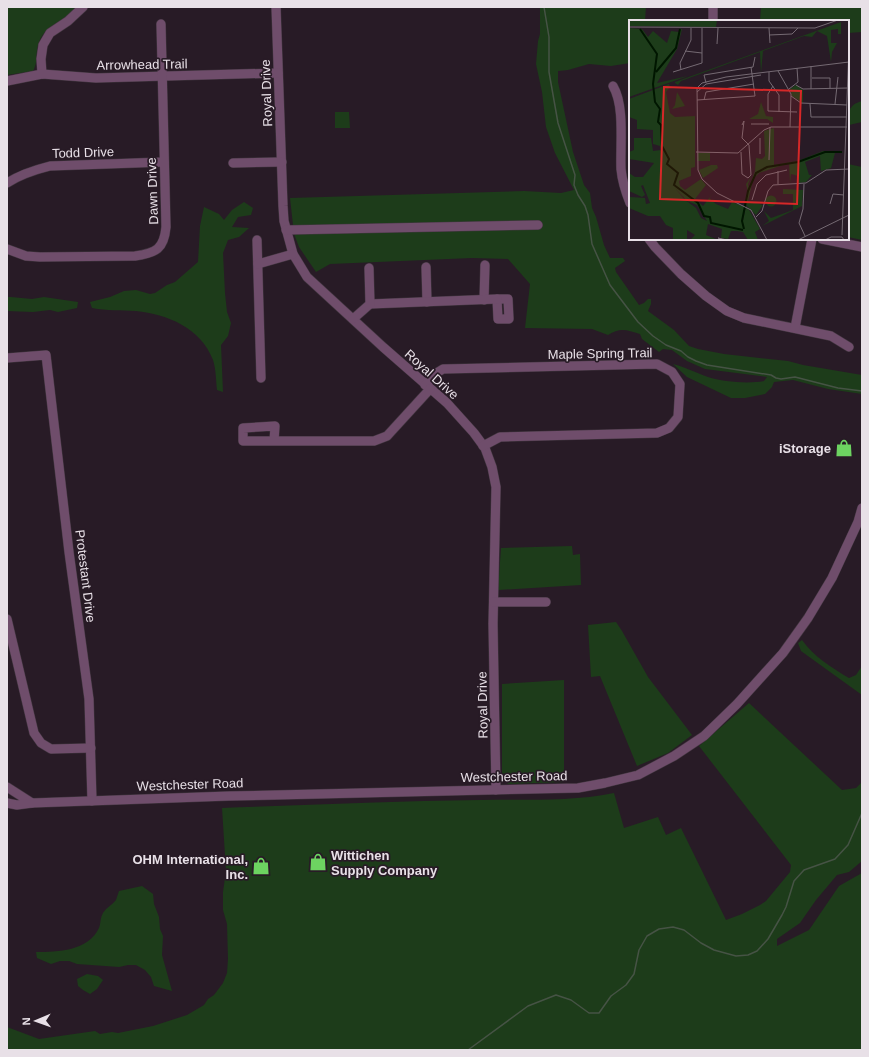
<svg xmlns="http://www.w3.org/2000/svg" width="869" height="1057" font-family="Arial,sans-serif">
<rect width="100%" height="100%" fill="#281b26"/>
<!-- green -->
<g fill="#1d3c1a">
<path d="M7 7H78C69 18 54 22 45 32 32 47 40 60 33 71L7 75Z"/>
<path d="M540 7H646L645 21H630V63L611 66 589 64 568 70 558 71V82L573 152 584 185 590 193 592 208 596 217 604 245 610 258H623L625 261 615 268 616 272 639 305 644 303 648 299H651V304L648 311 674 330 689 346 698 349 724 354 788 361 803 365 862 375V394L828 389 793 380 774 382 772 387 765 394 745 398H731L687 377 673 364C685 367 697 373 708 377 723 382 749 384 764 381L767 377 705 369 687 361 672 350 663 349 659 352 642 339 640 334C627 330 620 327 608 335L592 329 525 328 530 284 508 259 472 258 330 264 316 272 299 247 294 234 290 198 524 191 561 193 574 190 555 153 546 127 542 92 536 64 538 41 540 34Z"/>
<path d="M761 7H862V32L848 33V21H760Z"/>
<path d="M862 101V122L849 125C848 112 848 105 862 101Z"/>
<path d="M335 112H349L350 128H335Z"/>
<path d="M848 164 862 167V240L848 237Z"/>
<path d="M244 202 253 208 251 215 238 217 232 227 249 228 239 237 228 240 223 253 225 293 227 312 231 323 228 336 221 345 223 392 217 390C216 381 216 369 213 360 201 328 167 314 136 311 121 310 107 311 92 308L90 302 110 297 124 291 136 290 150 294 155 293 167 285 175 282 198 262 200 226 204 207 219 214 224 220 232 210Z"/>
<path d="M7 297H11L32 299 44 297 78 302 77 308 58 312 50 310 33 312 7 311Z"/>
<path d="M572 546 573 555 580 554 581 585 498 590 501 548Z"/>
<path d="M616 622 622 631 648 677 692 735 668 753 637 766 600 676 591 677 588 625Z"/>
<path d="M802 640C813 656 832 668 849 678L856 675 862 666V695L801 651 798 643Z"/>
<path d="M564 680V782L508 784 502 775V684Z"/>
<path d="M749 703 842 790 856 788 862 782V861L849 872 837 875 816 900 800 923 777 939V946L809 930 839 886 862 873V1050H7V1027L39 1039 95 1031 100 1034 112 1032 118 1033 153 1026 187 1015 204 1005 208 999 214 995 223 983 227 973 228 959 227 924 223 910V892L226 871 222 808C308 805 394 801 480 800 525 799 570 802 614 793L624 828 658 817 666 835 681 828 726 920 742 914 760 905 766 901 790 872 791 865 699 746Z"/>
<path d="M142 886 153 894 154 904 159 917 160 929 163 936 162 955 172 991 154 986 151 977 145 970 136 965H128L119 967 77 964 69 961H60L51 964 37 958 36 952C58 952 88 951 99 928 101 923 100 918 103 913 106 908 112 905 116 900 117 897 118 894 119 891Z"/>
<path d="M87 974 98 976 103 980 97 989 90 994 83 990 78 986 77 979Z"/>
</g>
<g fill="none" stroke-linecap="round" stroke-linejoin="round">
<!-- stream -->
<g stroke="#465345" stroke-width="1.5">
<path d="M544 7 549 37V72L558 123 575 175 574 185 578 195 585 206 588 215 592 244 610 285 638 322 653 336 666 345 681 351 688 357 696 361 707 365 771 375 776 378 781 379 795 377 838 388 862 391"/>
<path d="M468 1050 528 1006 556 995 571 1000 589 1013H599L611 996 626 985 634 974 639 950 647 936 659 929 673 927 684 930 701 943 714 950 736 956 748 955 757 951 768 939 782 915 786 907 794 881 804 870 835 859 848 845 862 813"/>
</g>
<!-- minor casing -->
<g stroke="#433741" stroke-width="10">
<g id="minor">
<path d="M276 7 283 206 284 221 293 254 307 277 383 347 447 403 474 433 485 448 492 467 496 487 493 624 496 790"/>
<path d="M713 7V21"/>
<path d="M42 74 41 59 43 45 50 33 68 21 83 7"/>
<path d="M7 81 42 74 96 78 278 73"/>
<path d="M613 86C625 106 620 145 621 169 622 180 626 193 630 203"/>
<path d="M233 163 282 162"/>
<path d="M7 183C21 174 34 170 50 166L164 162"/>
<path d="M286 230 538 225"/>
<path d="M649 239 655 247 681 274 706 296 727 311 744 318 831 336 849 347"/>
<path d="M822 239 862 247"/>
<path d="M257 240 261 378"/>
<path d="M7 249 26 256 40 257 135 256C156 253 164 249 166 227L161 24"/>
<path d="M258 264 293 254"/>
<path d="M426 267 427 302"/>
<path d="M497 299H508L509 319H498Z"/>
<path d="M484 300 485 265"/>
<path d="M370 304 497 299"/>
<path d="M353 319 370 304 369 268"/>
<path d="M795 328 812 239"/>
<path d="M7 358 46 355 69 552 89 699 92 801"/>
<path d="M425 385 435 374 443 369 657 364 672 372 680 384 678 417 669 428 657 433 500 437 483 446"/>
<path d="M274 441 275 426 243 428V441H374L387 436 430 389"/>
<path d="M494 602H546"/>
<path d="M7 619 34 733 41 743 51 749 91 748"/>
<path d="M7 787 32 803"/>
<path d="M7 803 17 805 32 803 229 796 578 788 605 783 638 775 674 756 704 736 737 704 783 653 808 618 832 578 858 522 862 508"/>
</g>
</g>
<!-- minor -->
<use href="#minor" stroke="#6f4d6b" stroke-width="9"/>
</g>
<!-- icons -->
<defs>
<g id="shop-bare" transform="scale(1.38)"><path d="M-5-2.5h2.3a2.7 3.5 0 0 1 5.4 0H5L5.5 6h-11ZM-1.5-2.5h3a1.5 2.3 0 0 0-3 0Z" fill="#6dd361" stroke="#281b26" stroke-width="2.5" paint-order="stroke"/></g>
</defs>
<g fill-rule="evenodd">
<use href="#shop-bare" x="844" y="448"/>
<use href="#shop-bare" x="318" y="862"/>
<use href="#shop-bare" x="261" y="866"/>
</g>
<g text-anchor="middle" stroke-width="3.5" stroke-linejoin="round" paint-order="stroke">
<!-- street labels -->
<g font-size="13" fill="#e8e0e7" stroke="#281b26">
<text transform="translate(142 64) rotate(-1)" y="5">Arrowhead Trail</text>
<text transform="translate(266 93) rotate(-92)" y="5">Royal Drive</text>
<text transform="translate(83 152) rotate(-2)" y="5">Todd Drive</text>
<text transform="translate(152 191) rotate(-92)" y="5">Dawn Drive</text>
<text transform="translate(600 353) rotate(-1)" y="5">Maple Spring Trail</text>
<text transform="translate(432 374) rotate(42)" y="5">Royal Drive</text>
<text transform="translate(86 576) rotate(83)" y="5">Protestant Drive</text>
<text transform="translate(482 705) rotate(-91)" y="5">Royal Drive</text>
<text transform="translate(514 776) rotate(-1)" y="5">Westchester Road</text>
<text transform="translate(190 784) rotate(-2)" y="5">Westchester Road</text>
</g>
<!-- poi labels -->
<g font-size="13" font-weight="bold" fill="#e8e0e7" stroke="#281b26" text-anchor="end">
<text x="831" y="453">iStorage</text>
<text x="331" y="860" text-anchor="start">Wittichen<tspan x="331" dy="15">Supply Company</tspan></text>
<text x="248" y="864">OHM International,<tspan x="248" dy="15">Inc.</tspan></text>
</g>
</g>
<!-- overview -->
<g transform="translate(629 20)">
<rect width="220" height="220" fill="#281b26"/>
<path d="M0 0H88L87 7 0 6ZM212 2V14H209V9L202 10V23H208L203 32 202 42 198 16 188 11 183 17 175 16 134 31 132 53 131 32 52 61 49 65 46 63V62ZM0 8 13 9 19 17 24 11 38 23 42 11 50 12 46 28 51 11V9H53L48 29 28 63 59 56 0 77ZM40 64 41 67 37 72 41 93 46 97 66 96V147L62 148V156L50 161 51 166 56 170 72 159 77 165 66 179 74 186 85 172 80 178 87 184 99 189 103 182 116 187 113 205 117 187 119 188 131 209 126 212 129 220H119L114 212 108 211H102L99 219 92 218 93 209 79 204 77 215 89 220H61L66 215 58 210V220H44V208L37 205 31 196H19L0 188 1 177 16 178 17 184 21 183 14 165 12 166 16 175 13 177 0 171V153L6 157H14L25 143 0 139V132L5 130V118H22L24 131 32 130 31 126 24 124V110L8 109V100L0 97V79ZM46 168 58 181 68 185 78 201 72 198 67 188 55 179ZM167 65 174 70V83L163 76 161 69ZM48 72 56 86 43 89 46 85ZM132 82 137 96 144 97V103L138 99H120L129 94ZM145 108V145L169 141 194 131 216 133H206L202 148 192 151 191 136 176 142 180 155H183L177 162 169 163V156L162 154 161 163 160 143 130 153 124 159 119 181 134 185 127 195 116 184 119 172 117 164 122 157 119 164 120 169 126 151 127 138 133 139 136 136 135 111ZM69 133H81V141H68ZM82 145H88L89 148 74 158 70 150ZM154 169 174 170 173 186 133 206 140 201 135 191 142 198 164 190V174H154ZM136.5 181a5.5 5.5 0 1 1 11 0a5.5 5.5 0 1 1-11 0Z" fill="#1d3c1a" fill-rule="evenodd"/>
<path fill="none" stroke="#001600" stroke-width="2" d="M11 9 28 34 24 64 26 82 31 89 29 102 32 105 33 126 40 139 38 144 49 153 45 165 69 183 75 196 81 197 82 203 114 210M27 52 47 28 51 9M115 209 113 201 119 171 127 153 138 147 169 142 196 132H213"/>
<path fill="none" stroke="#756a73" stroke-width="1" d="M0 7 186 8 209 0M140 8 141 23M140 15 163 14 169 8M88 24 89 8M56 31 73 33M182 46V69M52 50 51 43 62 20V8M149 51 162 74 161 107M44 52 73 43V8M140 52V61L150 75V92M183 58H201V68M77 63 75 55 124 47 126 37M167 65 174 69 219 68M144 66 139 74V91L168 92M160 69 169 62 168 48M68 72 77 64 132 55M162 76 172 83 218 85M68 80 126 76 122 47M75 80 77 72 125 64M181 84 182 97H218M206 84 209 57M122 104H140M113 105 115 101 113 118 120 125M131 118V134M67 132 109 133 135 110 142 107H218M112 132 113 154 119 158 122 155 120 125M140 140 141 107M149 164V151M175 164 174 189 170 203 176 216M123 180 128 164 137 155 158 150M201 184 204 174 215 175M127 197 133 191 139 171 144 165 177 163 197 150 220 149M213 215 220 25M95 220 89 218 98 220M138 220 122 190 88 173 73 159 69 150 68 68 73 63 97 57 220 42M169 220 220 195M196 220 202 217H213L215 220"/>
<path fill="#d62828" fill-opacity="0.15" stroke="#d62828" stroke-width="2" d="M35 67 172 71 168 184 31 179Z"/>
<rect width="220" height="220" fill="none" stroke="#e8e0e7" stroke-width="2"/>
</g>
<!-- border -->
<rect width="869" height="1057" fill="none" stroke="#e8e0e7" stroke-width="16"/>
<!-- north arrow -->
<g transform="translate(36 1021) rotate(268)" stroke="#281b26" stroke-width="3" paint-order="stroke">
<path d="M0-3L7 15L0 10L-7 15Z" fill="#e8e0e7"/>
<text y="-6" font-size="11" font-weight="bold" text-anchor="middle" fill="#e8e0e7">N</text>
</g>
</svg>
